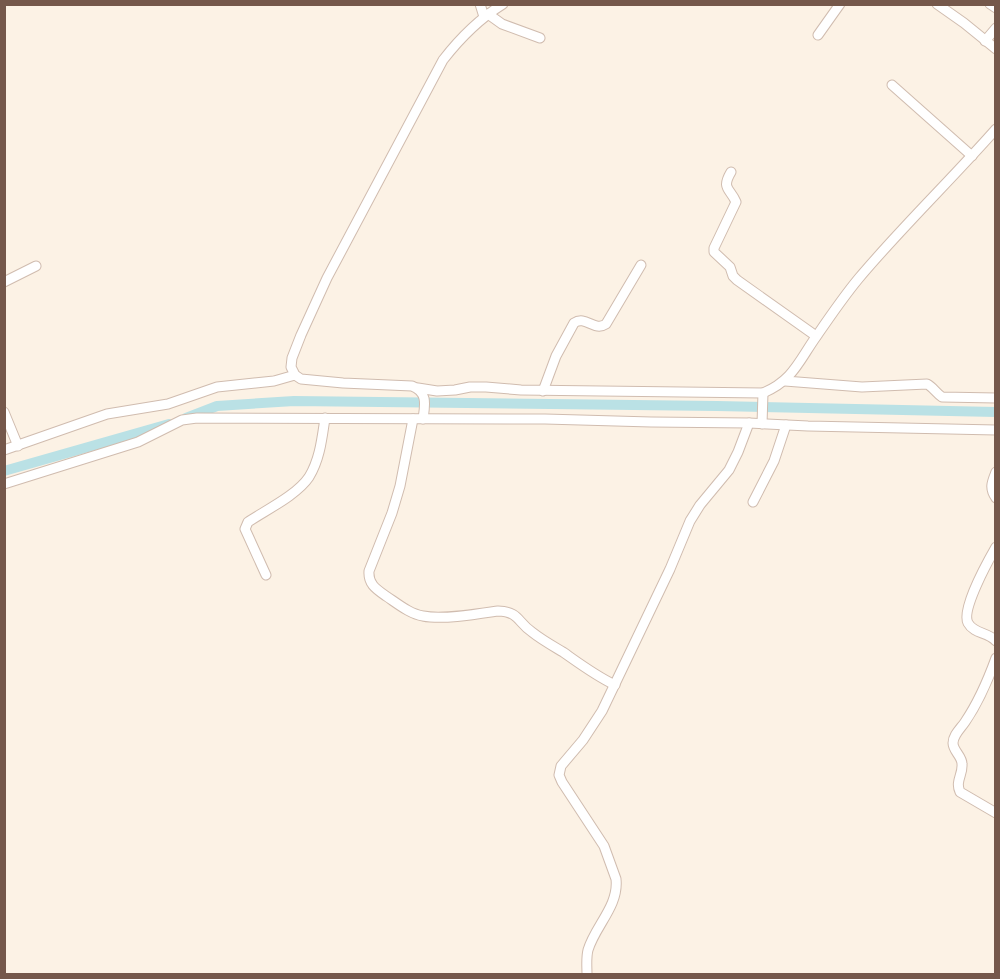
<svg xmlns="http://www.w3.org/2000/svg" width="1000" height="979" font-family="'PT Sans Narrow',sans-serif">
<rect width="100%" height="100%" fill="#fcf2e5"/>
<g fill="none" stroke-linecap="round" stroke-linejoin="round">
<!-- canal -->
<g stroke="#bae1e5" stroke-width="10">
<path d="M186 418 217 406 294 401 717 406 996 412"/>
<path d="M4 471 169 424"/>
</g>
<!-- minor casing -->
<g stroke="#d0bcaf" stroke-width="11">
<g id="minor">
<path d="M480 4 484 17"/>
<path d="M937 4 964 23 996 49"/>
<path d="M990 4 996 8"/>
<path d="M488 14 502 24 540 38"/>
<path d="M818 35 840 4"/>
<path d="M985 41 996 28"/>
<path d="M892 85 972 156"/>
<path d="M731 172C721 189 730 188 736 202L714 248V252L730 267 733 276 737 280 816 336"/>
<path d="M4 282 36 266"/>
<path d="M785 381 862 387 927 384C933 387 936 393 942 397L996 398"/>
<path d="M418 388 437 391 455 390 470 387H486L521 390 763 393C794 380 799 360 818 334 831 315 844 296 859 278 902 227 951 180 996 129"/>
<path d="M543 391 556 356 574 323C586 315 594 332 606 324L641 265"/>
<path d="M4 412 18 446"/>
<path d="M413 419 400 486 392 513 369 571C368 584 376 589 386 596 398 604 410 614 423 616 443 620 478 614 498 611 520 612 517 622 532 632 542 640 553 646 563 652 580 664 596 676 615 685"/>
<path d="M423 419C425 405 428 392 412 386L343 383 301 379 295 375 291 367 292 358 301 335 327 278 443 60C460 38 479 19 503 4"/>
<path d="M762 424 763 393"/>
<path d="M4 450 107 414 168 404 217 387 274 381 295 375"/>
<path d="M996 472C992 482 989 488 996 498"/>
<path d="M4 484 138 442 182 420 197 418 545 419 651 422 749 423 808 426 996 430"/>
<path d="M753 502 774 461 786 425"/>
<path d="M996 547C988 561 961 610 968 623 974 634 988 632 996 641"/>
<path d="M266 575 245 529 248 522C266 510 297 495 309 477 320 459 322 438 325 418"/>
<path d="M996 658C988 680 978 703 965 722 961 728 953 735 953 743 953 751 962 756 962 764 963 775 955 781 960 792L996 813"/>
<path d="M587 974C587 967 586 958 588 950 595 926 619 906 616 879L604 846 562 782 559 775 561 766 583 740 602 711 670 569 690 521 700 505 729 470 738 452 749 423"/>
</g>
</g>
<!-- minor -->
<use href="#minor" stroke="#fff" stroke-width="9"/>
</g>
<!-- border -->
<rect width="1000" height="979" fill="none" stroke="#75584b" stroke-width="12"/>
</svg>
